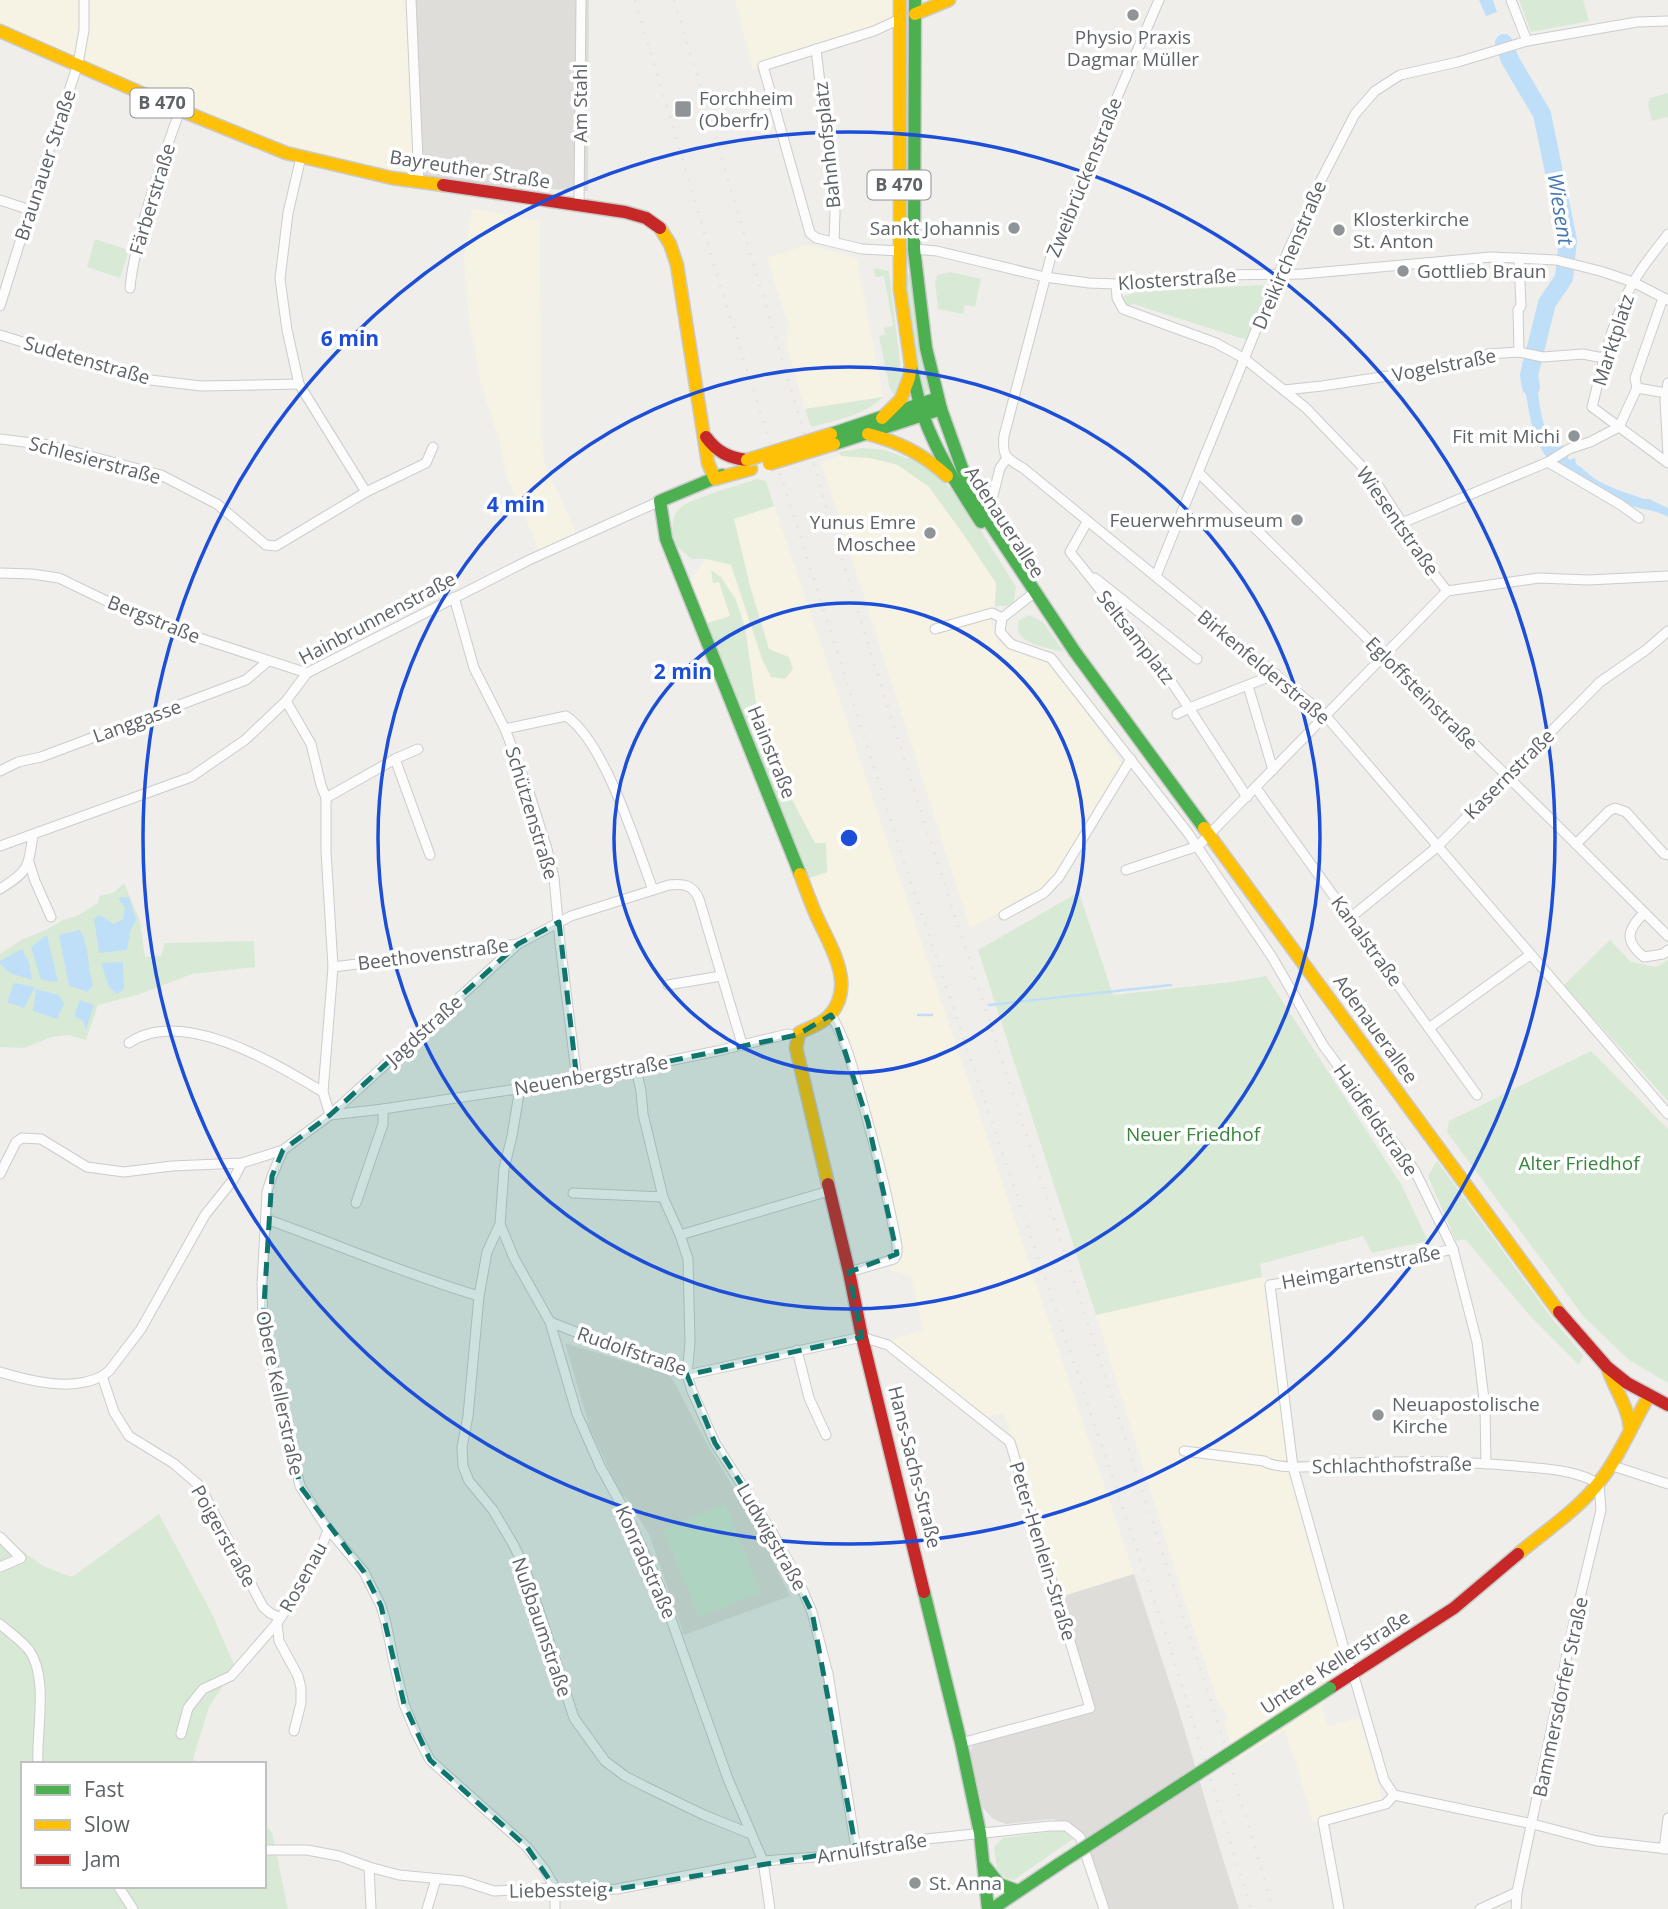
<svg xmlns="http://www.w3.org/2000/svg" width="1668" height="1909" font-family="'Open Sans',sans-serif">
<rect width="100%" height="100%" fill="#efeeea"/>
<!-- commercial -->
<g fill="#f7f3e4">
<path d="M0 0H407L419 182 295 158 0 31Z"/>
<path d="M735 0H906V27L753 70Z"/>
<path d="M472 209 540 221 541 435 545 465 577 535 540 551 506 475 499 438 482 388 469 319 464 260Z"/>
<path d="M807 245 857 258 883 397 805 409 786 345 788 324 767 258Z"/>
<path d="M841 456 870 458 898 465 929 487 964 535 996 583V598L991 618V625L999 643 1015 652 1047 662 1080 704 1122 764 1047 887 970 928 821 462Z"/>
<path d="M757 479 766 481 1134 1574 1060 1597 1004 1413 987 1417 887 1341 923 1330 911 1276 890 1270 887 1264 902 1260 900 1245 836 1012 846 981 693 590 691 583 693 577Z"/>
<path d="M1262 1277 1273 1285 1298 1466 1352 1674 1322 1705 1328 1726 1360 1718 1383 1802 1313 1823 1296 1762 1284 1730 1236 1761 1224 1721 1228 1720 1223 1707 1220 1708 1188 1612 1096 1315Z"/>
</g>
<!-- industrial -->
<g fill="#dfddda">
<path d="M407 0H589L588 191 419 182Z"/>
<path d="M1134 1574 1180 1715 1221 1853 1239 1909H1109L1092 1859 1069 1823 1052 1819 1006 1824 993 1819 983 1808 970 1753 972 1746 976 1741 1094 1711 1060 1597Z"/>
</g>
<!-- education -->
<path fill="#e2e0da" d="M565 1343 670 1375 707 1444 751 1516 790 1596 684 1635 649 1534 626 1498 620 1493 590 1429Z"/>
<!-- green -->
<g fill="#d8ead6">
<path d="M1519 0H1583L1589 21 1531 32Z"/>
<path d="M1668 93V117L1652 121 1648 105 1650 98Z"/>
<path d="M95 239 129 250 120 278 87 267Z"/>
<path d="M874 268 889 271 902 379 896 397 890 389 879 336 885 334 884 328 893 326 884 276 875 277Z"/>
<path d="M950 272 981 279 975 307 965 305 963 314 938 309 935 282 938 275Z"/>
<path d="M904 273 910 274 919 340 928 384V391L925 394 917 364Z"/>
<path d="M1263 285 1266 289 1247 340 1133 304 1126 307 1122 297 1136 292Z"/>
<path d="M883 397C863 416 837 420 811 427L805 409Z"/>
<path d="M863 448 885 450 906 458 918 459 950 488 975 521 1016 587 1013 606H995L996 583 964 535 929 487 898 465 870 458 841 456 839 452Z"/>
<path d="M757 479 766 481 774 506 734 519 750 586 769 649 789 657 793 669 785 679 771 677 762 659 731 565 706 559H691C688 555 682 552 679 548 671 537 669 518 680 508 691 498 740 485 757 479Z"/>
<path d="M711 570 721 577 736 600 745 627 756 703 787 790 815 843H826L827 872 807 879 706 625 707 623 730 616 719 582 713 583Z"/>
<path d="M1029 615 1043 622 1064 652C1047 647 1010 644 1019 620Z"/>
<path d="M124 883 140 921 145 957 161 956 165 943 254 941 255 967 192 974 137 995 98 1005 86 1040 68 1035 51 1037 24 1048 0 1047V954L23 939 46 930 63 920 79 915 98 903 99 896 113 893Z"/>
<path d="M1079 892 1113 995 1231 982 1266 976 1401 1184 1428 1241 1372 1253 1363 1236 1260 1264 1262 1277 1096 1315 978 950Z"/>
<path d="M1610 940 1631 962 1656 967 1668 960V1101L1564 985Z"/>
<path d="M1591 1051 1668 1129V1383L1629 1360 1584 1317 1447 1132 1449 1121Z"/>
<path d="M1437 1161 1554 1321 1583 1355 1579 1365 1531 1317 1465 1239 1456 1241 1428 1176Z"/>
<path d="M725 1504 761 1592 699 1617 663 1529Z"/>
<path d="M159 1514 213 1616 235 1667 209 1707 193 1759 198 1764H23V1886H264V1824L272 1832 288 1909H0V1536L45 1567 72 1577Z"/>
<path d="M1063 1830 1073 1839 1014 1880C994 1875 997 1865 994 1847L1003 1838Z"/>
</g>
<!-- water -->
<g fill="#bfdff8">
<path d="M1479 0H1493L1497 12 1486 16Z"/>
<path d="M1522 362 1539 365 1538 373 1536 375C1539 399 1540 423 1552 444L1560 440 1569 460 1575 458 1576 464C1583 468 1588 474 1595 479 1610 488 1627 493 1644 499H1649L1668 508V517C1656 510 1644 510 1632 506 1614 499 1553 468 1543 452 1528 427 1526 391 1522 362Z"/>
<path d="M129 897 136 919 130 932 127 950 99 953 94 919 99 915 114 924 123 919 125 908 118 898Z"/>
<path d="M80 930C90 947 87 967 93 985L88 992 69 986 59 935Z"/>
<path d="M47 935 58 982 41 980 31 947Z"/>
<path d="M22 949 29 962 32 980 10 973 0 964V961Z"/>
<path d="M123 962 124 989 117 994 109 987 101 963Z"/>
<path d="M14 983 35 987 24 1008 7 1002Z"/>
<path d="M36 989 59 995 64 1004 57 1019 33 1011Z"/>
<path d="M80 1000 94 1005 86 1029 83 1021 74 1016Z"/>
</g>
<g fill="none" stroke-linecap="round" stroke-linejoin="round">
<!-- stream -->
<g stroke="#bfdff8" stroke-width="2.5">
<path d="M989 1005 1171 985"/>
<path d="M918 1015H932"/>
</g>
<!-- river -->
<path stroke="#bfdff8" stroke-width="18" d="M1504 43 1510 60 1542 114 1568 240 1564 278 1547 303 1529 375 1531 387"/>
<!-- street casing -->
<g stroke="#cbcccc" stroke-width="11">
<g id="street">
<path d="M411 0 419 182"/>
<path d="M1159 0 1096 146 1051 256 1004 436C1002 457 1006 458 1023 468L1325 715 1668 1114"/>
<path d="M1511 0 1527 41"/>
<path d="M900 19 874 31 763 66 810 233 816 238 862 249 900 251"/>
<path d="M816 49 835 212 834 241"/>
<path d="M301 157 288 213 280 279 287 330 299 384 366 492 426 463 433 447"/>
<path d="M0 200 30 210"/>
<path d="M579 205 581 0"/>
<path d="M1668 234C1656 250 1642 266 1633 283 1612 318 1602 368 1592 407L1668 463"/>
<path d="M914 249 937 251 1045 277 1089 283 1116 284 1221 275 1302 274 1491 257 1556 260 1600 271 1633 282 1668 300"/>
<path d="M1116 284 1117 298 1123 309 1216 343 1245 359 1306 408 1374 479 1402 523 1418 554 1447 591"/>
<path d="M130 288C132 264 138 242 144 219 155 182 167 146 180 110"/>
<path d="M0 306 45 162 78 64 84 30V0"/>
<path d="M0 335 142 379 201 386 299 384"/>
<path d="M1519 352 1518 310 1521 306 1519 258"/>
<path d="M1668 383 1665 400 1668 455"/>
<path d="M1637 388 1666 393"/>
<path d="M1284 390 1322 386 1441 368 1488 354 1519 352 1543 357 1583 354 1603 358"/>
<path d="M0 439 48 445 161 475 217 504 266 545 276 546 366 492"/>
<path d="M1548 462 1621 505 1639 518"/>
<path d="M1199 473 1576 844 1668 936"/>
<path d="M987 519 1000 468 1007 458"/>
<path d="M1087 522 1070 552 1160 665 1189 708 1177 714"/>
<path d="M1402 523 1548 462 1569 449 1590 442 1619 427 1637 388 1635 378 1663 298"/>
<path d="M0 573 32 574 59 578 119 607 172 629 307 673"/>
<path d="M1156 576 1288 251 1321 180 1355 114 1375 91 1400 75 1458 62 1527 41 1637 22 1668 21"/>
<path d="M1095 578 1197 659"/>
<path d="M1447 591 1539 578 1588 580 1668 576"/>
<path d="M1030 596 1002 618 1000 632 1011 644 1051 658 1188 833 1272 957 1323 1045 1415 1171 1453 1249 1477 1342 1485 1407 1486 1464"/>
<path d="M454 597 474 668 505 729 529 792 547 849 554 878 560 943 577 1080"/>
<path d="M935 629 992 613 1002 618"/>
<path d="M1248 686 1273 770"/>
<path d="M286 701 311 744 321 785 326 798V851L333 967 323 1092 330 1115"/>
<path d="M505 729 566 716C605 742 636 845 653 890"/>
<path d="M395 759 430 855"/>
<path d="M0 771 18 762 41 757 246 680 268 661"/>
<path d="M1256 788 1477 1095"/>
<path d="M1247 797 1189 708 1276 674"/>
<path d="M326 798 395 759 418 749"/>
<path d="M1576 844 1609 811 1615 808 1626 812 1664 854 1668 855"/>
<path d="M0 846 191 777 245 740 286 701 307 673 529 560 660 501"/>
<path d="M29 862 35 881 51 917"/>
<path d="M1126 870 1198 846 1447 591"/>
<path d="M0 889C29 871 28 868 33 835"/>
<path d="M1644 913C1627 930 1624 941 1644 957L1663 954 1668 950"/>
<path d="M1004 915 1044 893 1059 877 1131 759"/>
<path d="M1350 918 1437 847 1600 682 1646 650 1668 631"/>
<path d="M333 967 518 944 571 916 669 885C684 883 693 885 699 899L742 1044"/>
<path d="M668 985 721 976"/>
<path d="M831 1015C846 1040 853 1069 861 1097 875 1146 888 1196 897 1246V1254L894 1259 849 1272"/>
<path d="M1429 1028 1530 955"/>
<path d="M129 1043C182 1006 276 1064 323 1092"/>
<path d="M636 1069 641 1091 643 1114 663 1197 680 1235 688 1259 690 1343 687 1375 692 1391 715 1443 772 1532 796 1575 812 1612 828 1674 856 1849"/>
<path d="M520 1088 512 1136 504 1169 500 1224 487 1252 479 1296 468 1416 462 1447 463 1466 469 1481 493 1510 513 1544 525 1568 574 1718 605 1761 625 1776 644 1786 704 1815 751 1834"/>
<path d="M330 1115 383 1109 577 1080 717 1051 788 1034 797 1036"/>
<path d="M283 1150 272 1176 267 1192 262 1284 263 1321 300 1486 328 1530 335 1537 364 1572 381 1606 386 1623 394 1663 404 1704 416 1733 430 1760 527 1847 545 1870 555 1888V1909"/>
<path d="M0 1174 16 1142 22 1138 41 1139 87 1167 124 1172 172 1166 242 1163 283 1150 330 1115 518 944"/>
<path d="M573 1193 663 1197"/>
<path d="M356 1203 383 1124V1109"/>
<path d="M266 1219C337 1244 407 1275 479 1296"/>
<path d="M500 1224 514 1258 550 1322 577 1414 600 1466 627 1515 660 1588 728 1779 763 1861 770 1909"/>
<path d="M680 1235 829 1191"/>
<path d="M1453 1249 1370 1267 1270 1285 1293 1467 1348 1663 1353 1673 1384 1780 1394 1795 1533 1824 1597 1841 1668 1849"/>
<path d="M550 1322 687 1375 862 1337 888 1345 1010 1442 1090 1708 961 1743"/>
<path d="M797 1350 809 1398 826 1435"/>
<path d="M0 1372C30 1381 72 1392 102 1376L114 1412 129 1436 173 1463 200 1486 263 1607 270 1613 280 1618"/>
<path d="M102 1376 109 1371 141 1329 205 1215 233 1180 242 1163"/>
<path d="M1184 1451 1264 1461C1279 1472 1333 1465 1354 1463 1407 1461 1462 1461 1516 1466 1544 1469 1575 1469 1599 1484L1601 1510 1572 1631 1517 1892 1516 1909"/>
<path d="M1613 1466 1668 1484"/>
<path d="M0 1537 21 1558 0 1567"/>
<path d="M277 1623 279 1641 298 1676 301 1688V1703L294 1731"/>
<path d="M0 1624C9 1632 21 1640 29 1650 49 1678 36 1731 38 1764"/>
<path d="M181 1734 188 1708 203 1689 231 1676 277 1623 296 1595 318 1556 328 1530"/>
<path d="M1664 1849 1668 1818"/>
<path d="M264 1850H307L339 1856 369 1867 399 1875 463 1881 494 1891 555 1888 568 1892 617 1889 763 1861 830 1856 856 1849 917 1840 1050 1826H1066L1080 1837 1104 1909"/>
<path d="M369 1867 371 1909"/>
<path d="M118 1886 133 1909"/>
<path d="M427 1909 436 1879"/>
<path d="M1339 1909 1323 1821 1386 1804 1394 1795"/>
<path d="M1480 1909 1517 1892"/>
</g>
</g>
<!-- fast casing -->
<g stroke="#cacacb" stroke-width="15">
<g id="fast">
<path d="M911 367C915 383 918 400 923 415 937 454 959 488 981 522"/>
<path d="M941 409 962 468 987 519 1075 652 1204 828"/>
<path d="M831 434 938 398"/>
<path d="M834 444 941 409 926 348 914 249 915 0"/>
<path d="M722 475 660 501 666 539 800 874"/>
<path d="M924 1592 961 1743 980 1833 988 1909"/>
<path d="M984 1865 999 1884 1018 1891"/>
<path d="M992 1909 1059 1864"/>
</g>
</g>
<!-- slow casing -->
<g stroke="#cacacb" stroke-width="15">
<g id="slow">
<path d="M915 14 949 0"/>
<path d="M0 31 180 110 286 153 392 178 443 185"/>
<path d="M660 228 670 244 677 265 708 463 715 479 751 469"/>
<path d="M882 418 901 399 909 378 911 365 900 290V0"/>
<path d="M868 434C899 442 923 454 947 476"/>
<path d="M1204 828 1559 1312"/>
<path d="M800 874C805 887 810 901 816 915 830 946 858 987 828 1017 820 1025 808 1028 799 1033L796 1048 828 1184"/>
<path d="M1607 1367C1614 1388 1628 1406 1630 1428"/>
<path d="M1518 1554C1544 1532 1580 1508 1600 1481 1620 1456 1632 1424 1649 1396"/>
</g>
</g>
<!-- jam casing -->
<g stroke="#cacacb" stroke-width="15">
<g id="jam">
<path d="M443 185 625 212 646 218 660 228"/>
<path d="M706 437C717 452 729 458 747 460"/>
<path d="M828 1184 849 1272 862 1337 924 1592"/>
<path d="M1559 1312 1607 1367 1627 1383 1668 1405"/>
<path d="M1330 1688 1454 1608 1518 1554"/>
</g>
</g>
<!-- street -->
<use href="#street" stroke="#fdfcfc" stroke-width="9"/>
<!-- fast -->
<use href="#fast" stroke="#4caf50" stroke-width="12"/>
<!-- slow -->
<use href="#slow" stroke="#ffc107" stroke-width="12"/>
<!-- jam -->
<use href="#jam" stroke="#c62828" stroke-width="12"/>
<!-- rail -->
<g stroke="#e4e4e4" stroke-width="2.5" stroke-dasharray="2 9" stroke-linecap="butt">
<path d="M635 0 720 285 907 871 1168 1641 1251 1909"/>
<path d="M674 0 858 612 914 790 1219 1726 1273 1909"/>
</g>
<!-- fast-bridge casing -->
<g stroke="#cacacb" stroke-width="15" stroke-linecap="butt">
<path id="fast-bridge" d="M1059 1864 1330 1688"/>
</g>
<!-- slow-bridge casing -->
<g stroke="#cacacb" stroke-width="15" stroke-linecap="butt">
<g id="slow-bridge">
<path d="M747 460 831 434"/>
<path d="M769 464 834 444"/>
</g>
</g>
<!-- fast-bridge -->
<use href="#fast-bridge" stroke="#4caf50" stroke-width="12"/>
<!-- slow-bridge -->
<use href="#slow-bridge" stroke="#ffc107" stroke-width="12"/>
</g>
<!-- marked area -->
<path fill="#0f766e" fill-opacity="0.2" stroke="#0f766e" stroke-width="5" stroke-dasharray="14 9" stroke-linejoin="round" d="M559 922 577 1080 797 1035 831 1015 836 1024 868 1122 897 1254 849 1272 862 1337 687 1375 715 1443 772 1532 812 1612 856 1849 617 1889 555 1888 527 1847 430 1760 404 1704 381 1606 364 1572 300 1486 263 1321 272 1176 283 1150 330 1115 518 944Z"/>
<!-- distance rings -->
<g fill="none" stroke="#1d4ed8" stroke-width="3.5">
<circle cx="849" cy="838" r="235"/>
<circle cx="849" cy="838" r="471"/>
<circle cx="849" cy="838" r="706"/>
</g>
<!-- markers -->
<g fill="#919496" stroke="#fff" stroke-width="2.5">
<circle cx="1133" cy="15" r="7"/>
<rect x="674" y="100" width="18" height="18" rx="3.5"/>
<circle cx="1014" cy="228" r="7"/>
<circle cx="1339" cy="230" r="7"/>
<circle cx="1403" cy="271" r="7"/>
<circle cx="1574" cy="436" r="7"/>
<circle cx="1297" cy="520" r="7"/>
<circle cx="930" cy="533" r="7"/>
<circle cx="1378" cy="1415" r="7"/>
<circle cx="915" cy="1883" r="7"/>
</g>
<g text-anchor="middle" stroke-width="7" stroke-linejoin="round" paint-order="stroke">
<!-- shield labels -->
<g fill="#fff" stroke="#8f9295" stroke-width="2">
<rect x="130.5" y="88.5" width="63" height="29" rx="5"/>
<rect x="867.5" y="170.5" width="63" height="29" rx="5"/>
</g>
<g font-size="18" font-weight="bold" fill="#5f6368">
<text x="162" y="109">B 470</text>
<text x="899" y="191">B 470</text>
</g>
<!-- poi labels -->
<g font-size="19" fill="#5f6368" stroke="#fff" text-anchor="start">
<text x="1133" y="44" text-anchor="middle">Physio Praxis<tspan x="1133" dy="22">Dagmar Müller</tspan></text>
<text x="699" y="105">Forchheim<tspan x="699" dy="22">(Oberfr)</tspan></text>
<text x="1353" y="226">Klosterkirche<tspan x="1353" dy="22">St. Anton</tspan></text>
<text x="1000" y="235" text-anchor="end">Sankt Johannis</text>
<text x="1417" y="278">Gottlieb Braun</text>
<text x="1560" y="443" text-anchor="end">Fit mit Michi</text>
<text x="1283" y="527" text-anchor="end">Feuerwehrmuseum</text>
<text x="916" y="529" text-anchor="end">Yunus Emre<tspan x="916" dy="22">Moschee</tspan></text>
<text x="1392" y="1411">Neuapostolische<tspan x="1392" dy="22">Kirche</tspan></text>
<text x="929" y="1890">St. Anna</text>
</g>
<!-- street labels -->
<g font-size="19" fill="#5f6368" stroke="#fff">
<text transform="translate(580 103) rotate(-90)" y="7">Am Stahl</text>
<text transform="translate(827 145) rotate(-96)" y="7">Bahnhofsplatz</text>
<text transform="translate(45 165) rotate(-72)" y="7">Braunauer Straße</text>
<text transform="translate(470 169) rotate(9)" y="7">Bayreuther Straße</text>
<text transform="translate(1084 177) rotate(-68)" y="7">Zweibrückenstraße</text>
<text transform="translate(152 199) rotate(-73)" y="7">Färberstraße</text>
<text transform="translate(1289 255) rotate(-67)" y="7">Dreikirchenstraße</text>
<text transform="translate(1177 279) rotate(-4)" y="7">Klosterstraße</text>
<text transform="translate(1613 340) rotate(-72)" y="7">Marktplatz</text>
<text transform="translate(87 360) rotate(16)" y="7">Sudetenstraße</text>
<text transform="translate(1444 365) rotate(-11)" y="7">Vogelstraße</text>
<text transform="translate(95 460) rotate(15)" y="7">Schlesierstraße</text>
<text transform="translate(1398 521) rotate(55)" y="7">Wiesentstraße</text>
<text transform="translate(1005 522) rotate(57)" y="7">Adenauerallee</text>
<text transform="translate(377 618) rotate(-28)" y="7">Hainbrunnenstraße</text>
<text transform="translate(154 619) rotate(22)" y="7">Bergstraße</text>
<text transform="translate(1136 637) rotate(52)" y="7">Seltsamplatz</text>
<text transform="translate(1264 667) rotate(40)" y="7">Birkenfelderstraße</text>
<text transform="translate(1422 693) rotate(45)" y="7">Egloffsteinstraße</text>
<text transform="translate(137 721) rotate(-20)" y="7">Langgasse</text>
<text transform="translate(772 752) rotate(68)" y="7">Hainstraße</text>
<text transform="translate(1509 774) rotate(-45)" y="7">Kasernstraße</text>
<text transform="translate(532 813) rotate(73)" y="7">Schützenstraße</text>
<text transform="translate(1367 941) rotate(54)" y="7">Kanalstraße</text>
<text transform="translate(433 954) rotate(-7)" y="7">Beethovenstraße</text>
<text transform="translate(1376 1029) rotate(54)" y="7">Adenauerallee</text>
<text transform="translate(424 1030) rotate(-42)" y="7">Jagdstraße</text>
<text transform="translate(591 1075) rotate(-10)" y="7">Neuenbergstraße</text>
<text transform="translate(1376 1120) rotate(55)" y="7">Haidfeldstraße</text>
<text transform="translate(1361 1267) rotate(-11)" y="7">Heimgartenstraße</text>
<text transform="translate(632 1351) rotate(19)" y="7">Rudolfstraße</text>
<text transform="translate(280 1393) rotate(78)" y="7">Obere Kellerstraße</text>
<text transform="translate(1392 1465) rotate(-1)" y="7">Schlachthofstraße</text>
<text transform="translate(915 1467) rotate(76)" y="7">Hans-Sachs-Straße</text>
<text transform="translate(224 1536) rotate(61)" y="7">Poigerstraße</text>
<text transform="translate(772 1537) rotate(60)" y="7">Ludwigstraße</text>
<text transform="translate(1043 1551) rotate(73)" y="7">Peter-Henlein-Straße</text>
<text transform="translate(646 1562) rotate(66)" y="7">Konradstraße</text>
<text transform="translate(303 1577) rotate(-61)" y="7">Rosenau</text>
<text transform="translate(542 1627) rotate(71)" y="7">Nußbaumstraße</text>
<text transform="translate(1335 1662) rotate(-33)" y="7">Untere Kellerstraße</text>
<text transform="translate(1560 1697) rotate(-78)" y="7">Bammersdorfer Straße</text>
<text transform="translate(872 1848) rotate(-9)" y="7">Arnulfstraße</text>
<text transform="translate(558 1890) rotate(-1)" y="7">Liebessteig</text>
</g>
<!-- park labels -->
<g font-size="19" fill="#37863c" stroke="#fff">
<text x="1193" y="1141">Neuer Friedhof</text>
<text x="1579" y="1170">Alter Friedhof</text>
</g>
<!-- water labels -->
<g font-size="21" font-style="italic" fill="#4578b1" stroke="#fff">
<text transform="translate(1560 209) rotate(81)" y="7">Wiesent</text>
</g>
</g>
<circle cx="849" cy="838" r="10" fill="#1d4ed8" stroke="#fff" stroke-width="3.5"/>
<g font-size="21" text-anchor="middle" font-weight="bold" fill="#1d4ed8" stroke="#fff" stroke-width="7" stroke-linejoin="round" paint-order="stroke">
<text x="350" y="346">6 min</text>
<text x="516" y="512">4 min</text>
<text x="683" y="679">2 min</text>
</g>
<!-- legend -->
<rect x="21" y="1762" width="245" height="126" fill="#ffffff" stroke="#bfc1c3" stroke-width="2"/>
<rect x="35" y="1785" width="35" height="10" fill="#4caf50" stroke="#bfc1c3" stroke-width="2"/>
<text x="84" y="1797" font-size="21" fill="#5f6368">Fast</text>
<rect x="35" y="1820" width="35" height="10" fill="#ffc107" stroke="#bfc1c3" stroke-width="2"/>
<text x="84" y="1832" font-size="21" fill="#5f6368">Slow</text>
<rect x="35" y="1855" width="35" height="10" fill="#c62828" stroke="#bfc1c3" stroke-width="2"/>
<text x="84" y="1867" font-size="21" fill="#5f6368">Jam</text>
</svg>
